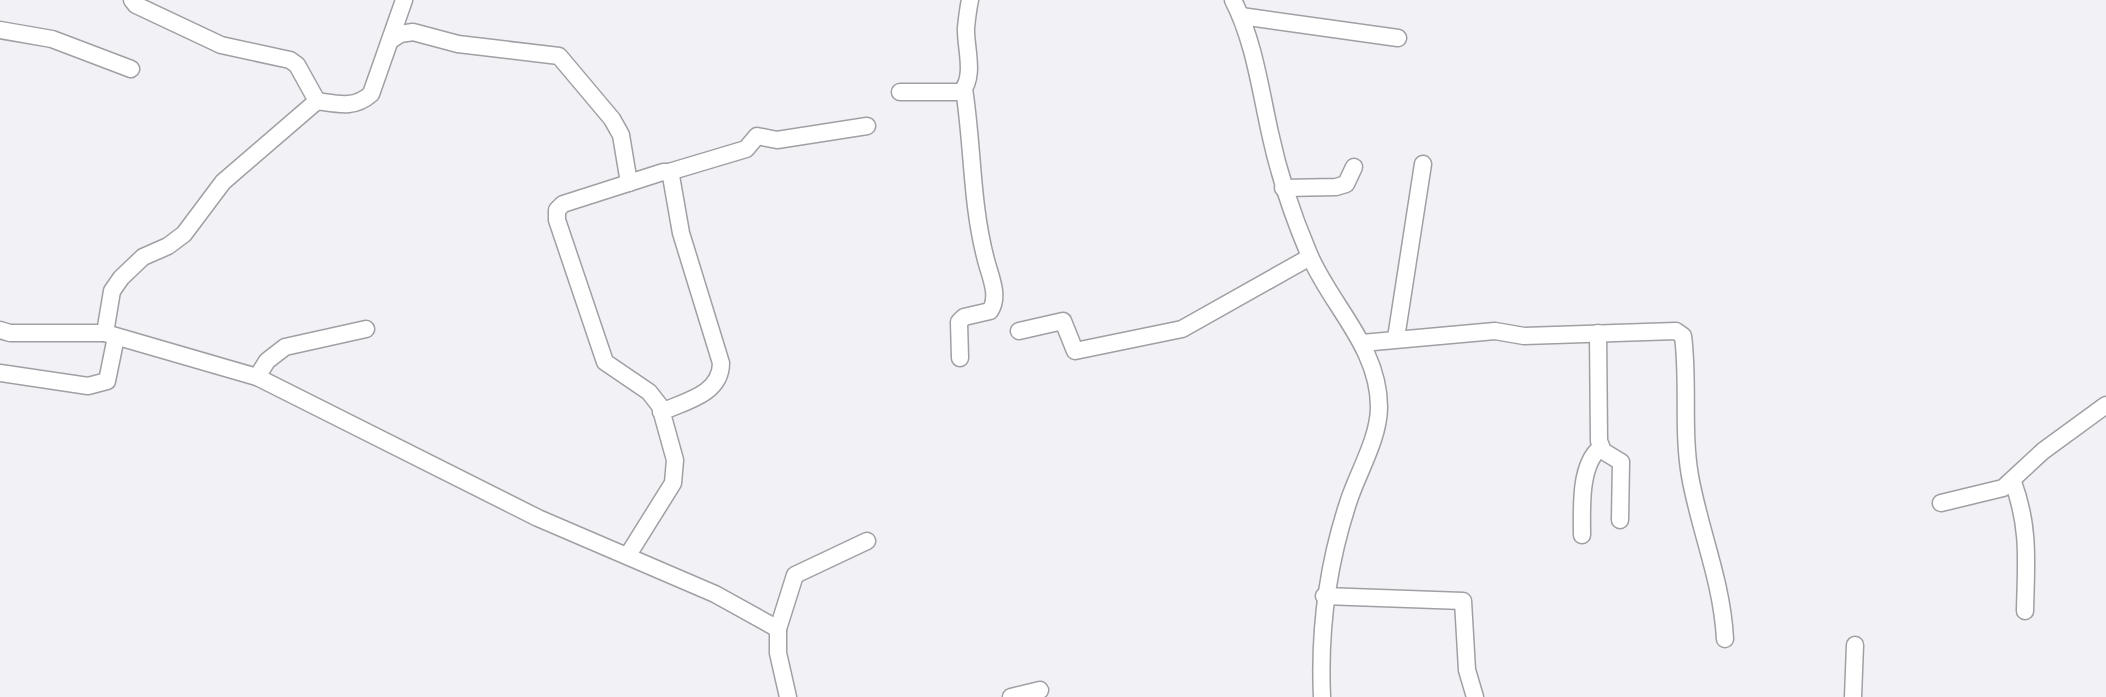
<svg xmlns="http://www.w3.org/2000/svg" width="2106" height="697" font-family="'Alegreya Sans',sans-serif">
<rect width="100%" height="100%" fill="#f1f1f6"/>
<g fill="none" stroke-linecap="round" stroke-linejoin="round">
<!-- street casing -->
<g stroke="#a0a0a4" stroke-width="19">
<g id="street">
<path d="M132 0 136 5 221 45 290 60 297 65 317 101"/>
<path d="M1233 0C1254 41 1260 88 1270 133 1279 175 1292 214 1309 254 1331 306 1379 347 1379 407 1379 439 1357 474 1348 503 1327 567 1319 630 1322 697"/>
<path d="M1241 16 1398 38"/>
<path d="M0 30 52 39 131 69"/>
<path d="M391 40 400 34 413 32 458 44 559 56 612 119 621 135 629 183"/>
<path d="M900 92H961C976 77 965 46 966 28 967 18 968 9 970 0"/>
<path d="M669 172 746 149 757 136 777 140 867 126"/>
<path d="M1283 188 1336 187 1346 184 1354 167"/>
<path d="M0 330 10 333H105L112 291 121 278 143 257 168 246 184 234 223 182 317 101C338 104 354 109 371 94L404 0"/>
<path d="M1019 331 1063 321 1075 351 1182 329 1310 257"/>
<path d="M105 333 257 377 538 518 715 594 778 629V653L788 697"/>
<path d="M1598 333 1599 441 1603 451 1621 462 1620 520"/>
<path d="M1396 338 1423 164"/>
<path d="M1362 343 1495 331 1524 336 1676 331 1683 336C1689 382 1682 430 1690 476 1700 532 1722 581 1725 639"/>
<path d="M960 358 959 322 964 317 990 311C1000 296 990 276 986 260 971 204 973 146 964 89"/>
<path d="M0 373 88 386 107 381 116 337"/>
<path d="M257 377 267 361 285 347 366 329"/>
<path d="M2013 482C2030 528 2026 563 2025 611"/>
<path d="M1941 503 2003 488 2043 451 2106 405"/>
<path d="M1582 535C1582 509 1579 466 1600 448"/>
<path d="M628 555 673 483 675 460 660 406 649 392 605 362 557 220V210L563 204 663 172H669L671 176 681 233 721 363C721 394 686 401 661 412"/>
<path d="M1324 596 1463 601 1467 670 1475 697"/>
<path d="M778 629 795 575 867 541"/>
<path d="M1011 697 1040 690"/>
<path d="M1853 697 1855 645"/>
</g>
</g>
<!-- street -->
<use href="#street" stroke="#fff" stroke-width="16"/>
</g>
</svg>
